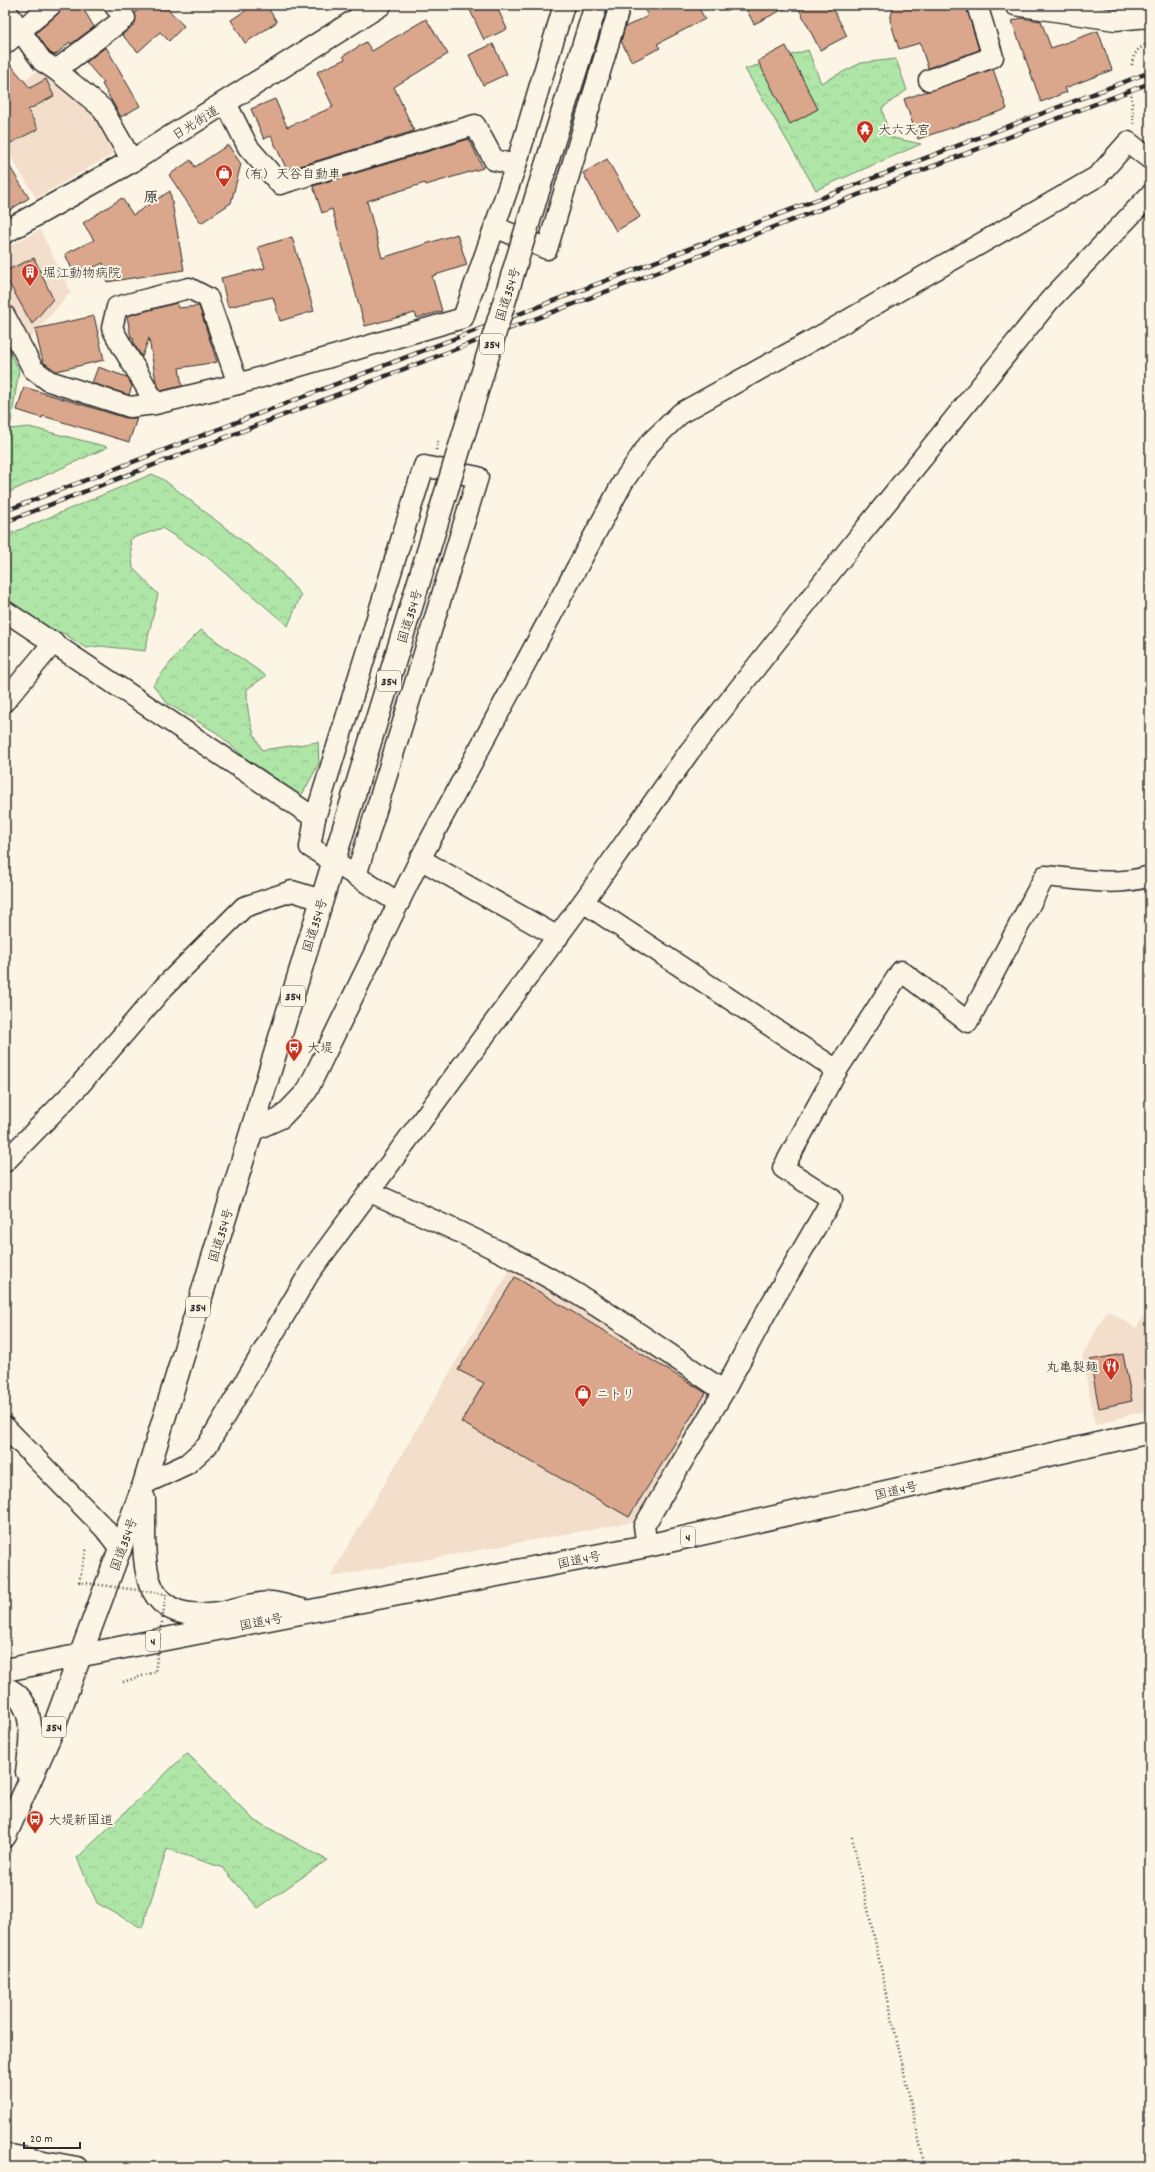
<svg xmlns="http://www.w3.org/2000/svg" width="1155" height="2172" font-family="Dekko,'Klee One',sans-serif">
<defs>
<pattern id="forest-crowns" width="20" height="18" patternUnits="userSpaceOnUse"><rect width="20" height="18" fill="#afe5a7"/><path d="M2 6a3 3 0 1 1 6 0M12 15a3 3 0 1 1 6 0" fill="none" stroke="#97c590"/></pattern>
</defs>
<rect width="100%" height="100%" fill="#fcf5e5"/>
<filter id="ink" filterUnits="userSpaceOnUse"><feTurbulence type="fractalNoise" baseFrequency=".025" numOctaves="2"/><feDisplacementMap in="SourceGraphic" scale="8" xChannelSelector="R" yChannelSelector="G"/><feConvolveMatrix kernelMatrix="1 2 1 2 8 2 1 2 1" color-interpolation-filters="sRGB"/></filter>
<g filter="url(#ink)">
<!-- built -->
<g fill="#f2decb">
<path d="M38 71 93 111 113 154 36 198 5 146V91Z"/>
<path d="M40 230 71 292 28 341 5 294V248Z"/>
<path d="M512 1266 714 1391 633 1522 330 1577Z"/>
<path d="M1150 1307V1409L1095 1425 1082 1356 1107 1310 1136 1328Z"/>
</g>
<!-- forest -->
<g fill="url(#forest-crowns)" stroke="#6d8869">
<path d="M808 50 821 83 861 63 896 59 907 90 882 108 889 137 921 144 816 190 745 69Z"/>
<path d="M5 344 19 370 10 429 29 427 108 447 5 494Z"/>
<path d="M152 474 164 480 276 567 301 595 288 626 207 557 162 528 130 539 133 568 158 594 145 651 100 646 86 648 63 633 43 628 5 601V536Z"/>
<path d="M201 630 266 676 247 689C247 715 250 728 262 750L318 742 319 764 300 798 266 776 217 733 167 703 153 685 177 654Z"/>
<path d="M187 1753 254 1820 327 1860 258 1908 223 1868 167 1849 142 1928 97 1903 77 1858Z"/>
</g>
<!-- building -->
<g fill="#daa78d" stroke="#2b2b2b">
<path d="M62 5H81L94 27 71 44 70 42 55 55 50 53 36 33 58 14Z"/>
<path d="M143 5H164L184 26 169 41 160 32 138 52 122 35 135 23V13Z"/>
<path d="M254 5H266L277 22 245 43 231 20Z"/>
<path d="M482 5H496L507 29 484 40 470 10Z"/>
<path d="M642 5H697L705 19 657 44 660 48 632 62 621 41 625 27 648 16Z"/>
<path d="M744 5H792L754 24Z"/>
<path d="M797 5H831L847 36 820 50Z"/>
<path d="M894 5H966L979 50 928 68 920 43 899 49 890 20Z"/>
<path d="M1021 18 1041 21 1051 48 1098 31 1112 70 1065 88 1067 92 1041 102 1012 21Z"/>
<path d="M426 19 448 54 394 87 414 131 287 170 271 136 264 139 251 109 275 99 287 127 333 107 317 72 345 59 343 56 366 42 372 51Z"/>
<path d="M493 44 507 74 483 85 469 55Z"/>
<path d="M786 46 818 109 790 124 758 61Z"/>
<path d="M106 47 140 106 121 117 102 84 104 83 86 62Z"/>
<path d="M5 58 30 88 46 79 54 96 28 110 38 129 5 146Z"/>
<path d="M993 69 1007 109 918 139 904 99Z"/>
<path d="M469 139 483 168 426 185 425 183 367 201 382 258 457 234 467 265 432 276 442 311 417 318 415 313 365 326 332 209 322 213 313 186Z"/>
<path d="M228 145 241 164 231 203 201 223 169 175 191 160 195 167Z"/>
<path d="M5 159 29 198 5 213Z"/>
<path d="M607 159 640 217 616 231 583 173Z"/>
<path d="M170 191 184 270 107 282 103 263 75 276 65 254 94 240 83 223 122 198 133 215Z"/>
<path d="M292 237 314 311 280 321 273 297 228 307 221 278 265 268 258 247Z"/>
<path d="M34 258 53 299 32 324 5 276V271Z"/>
<path d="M177 303 178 308 199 306 217 362 179 368 182 386 161 391 156 382 149 338 142 357 134 344 133 337 131 338 127 316Z"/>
<path d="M94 316 104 360 56 371 43 362 35 329Z"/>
<path d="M98 367 127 377 132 386 129 395 92 383Z"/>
<path d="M24 387 126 418H137L129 442 43 416 42 418 17 410Z"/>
<path d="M515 1277 706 1393 629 1517 461 1422 484 1383 458 1370Z"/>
<path d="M1123 1354 1132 1401 1099 1408 1090 1360Z"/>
</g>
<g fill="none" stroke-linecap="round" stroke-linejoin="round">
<!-- street casing -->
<g stroke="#2b2b2b" stroke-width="23">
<g id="street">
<path d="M1015 5 1115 20 1150 17"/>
<path d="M5 9 42 61 56 70 102 108 132 161"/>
<path d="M5 44 51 5"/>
<path d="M56 70 125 18 114 5"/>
<path d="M929 80 993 57 977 5"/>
<path d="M226 103 248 147 280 184 475 125 494 160 516 165"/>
<path d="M495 227 547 249 620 5"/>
<path d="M5 316 33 369 49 381 130 407 155 404 238 384 208 298 189 288 117 307 112 328C125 354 142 377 155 404"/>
<path d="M238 384 463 318 516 165 564 5"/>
<path d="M5 611 315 818 310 847 399 903"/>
<path d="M5 701 54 642"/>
<path d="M315 818 424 466 478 477 356 876"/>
<path d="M420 859 558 937"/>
<path d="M583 902 837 1070"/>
<path d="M252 1131 281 1118 307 1091 420 859 623 482 649 444 681 413 829 331 1098 176 1128 142 1150 159"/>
<path d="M5 1162 78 1087 164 987 244 907 292 891 322 900"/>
<path d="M370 1192C448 1226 526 1261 598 1307 641 1334 682 1363 724 1391"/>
<path d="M5 1427 104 1528 121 1550"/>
<path d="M144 1484 187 1464 207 1446 310 1272 583 902 689 752 849 549 1050 300 1150 195"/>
<path d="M647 1546 644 1526 724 1391 764 1316 832 1199 783 1168 837 1070 901 971 968 1022 1045 876C1079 879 1117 887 1150 876"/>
<path d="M5 2154 77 2167"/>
</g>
</g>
<!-- secondary casing -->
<g stroke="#2b2b2b" stroke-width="25">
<g id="secondary">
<path d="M1147 17 1150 8"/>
<path d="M5 232 132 161 380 5"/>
</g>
</g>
<!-- highway casing -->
<g stroke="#2b2b2b" stroke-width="25">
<g id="highway">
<path d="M539 188 596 5"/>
<path d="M144 1499C145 1560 134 1625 220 1613 236 1610 255 1603 271 1603 281 1604 292 1608 302 1610"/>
<path d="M5 1670 647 1546 1150 1432"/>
<path d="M5 1688C38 1701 31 1744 27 1772"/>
<path d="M5 1836 53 1729 144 1484 444 499"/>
</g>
</g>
<!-- path -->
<g stroke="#2b2b2b" stroke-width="2.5" stroke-dasharray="1 3" stroke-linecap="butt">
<path d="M1132 65C1133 52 1139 48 1150 42"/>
<path d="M1131 91 1134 125"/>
<path d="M436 450 439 439"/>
<path d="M79 1582 87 1547"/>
<path d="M123 1682 155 1672"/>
<path d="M852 1837 925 2167"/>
</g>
<!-- street -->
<use href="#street" stroke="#fcf5e5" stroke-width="20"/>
<!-- secondary -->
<use href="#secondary" stroke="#fcf5e5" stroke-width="22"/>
<!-- highway -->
<use href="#highway" stroke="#fcf5e5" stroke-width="22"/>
<!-- rail casing -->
<g stroke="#2b2b2b" stroke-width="4.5">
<g id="rail">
<path d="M5 511 1150 72"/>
<path d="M5 522 1150 83"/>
</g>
</g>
<!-- rail -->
<use href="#rail" stroke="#fcf5e5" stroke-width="3" stroke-dasharray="9" stroke-linecap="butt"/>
<!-- highway-bridge casing -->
<g stroke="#2b2b2b" stroke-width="25" stroke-linecap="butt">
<path id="highway-bridge" d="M444 499 539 188"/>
</g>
<!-- path-bridge -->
<path stroke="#2b2b2b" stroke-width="2.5" stroke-dasharray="1 3" stroke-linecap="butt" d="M79 1582 166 1594 155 1672"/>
<!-- highway-bridge -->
<use href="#highway-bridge" stroke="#fcf5e5" stroke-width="22"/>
</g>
</g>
<!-- icons -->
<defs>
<g id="temple-pin" transform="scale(0.9)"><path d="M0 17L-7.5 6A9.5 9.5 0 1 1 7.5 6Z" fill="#c8321e" stroke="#fcf5e5"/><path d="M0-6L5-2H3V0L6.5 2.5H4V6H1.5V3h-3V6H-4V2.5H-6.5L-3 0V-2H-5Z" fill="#fff"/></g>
<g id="shop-pin" transform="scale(0.9)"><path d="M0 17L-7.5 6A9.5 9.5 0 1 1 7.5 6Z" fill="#c8321e" stroke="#fcf5e5"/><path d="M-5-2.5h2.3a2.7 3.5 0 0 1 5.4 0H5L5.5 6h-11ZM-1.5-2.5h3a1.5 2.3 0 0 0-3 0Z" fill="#fff"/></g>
<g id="building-pin" transform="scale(0.9)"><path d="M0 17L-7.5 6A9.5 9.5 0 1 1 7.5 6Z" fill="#c8321e" stroke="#fcf5e5"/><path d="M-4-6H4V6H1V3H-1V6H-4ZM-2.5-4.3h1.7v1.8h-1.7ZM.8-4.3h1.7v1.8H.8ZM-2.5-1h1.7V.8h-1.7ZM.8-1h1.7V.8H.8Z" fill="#fff"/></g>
<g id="bus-pin" transform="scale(0.9)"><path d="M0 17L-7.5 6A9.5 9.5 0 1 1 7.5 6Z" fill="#c8321e" stroke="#fcf5e5"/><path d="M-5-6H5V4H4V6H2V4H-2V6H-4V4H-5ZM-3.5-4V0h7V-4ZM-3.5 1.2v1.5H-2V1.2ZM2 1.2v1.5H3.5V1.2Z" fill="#fff"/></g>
<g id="restaurant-pin" transform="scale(0.9)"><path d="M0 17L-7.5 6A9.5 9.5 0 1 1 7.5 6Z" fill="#c8321e" stroke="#fcf5e5"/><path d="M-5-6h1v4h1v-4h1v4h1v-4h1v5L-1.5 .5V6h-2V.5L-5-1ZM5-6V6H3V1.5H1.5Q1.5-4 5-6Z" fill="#fff"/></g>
</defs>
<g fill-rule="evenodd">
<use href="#temple-pin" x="865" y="129"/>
<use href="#shop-pin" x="224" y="173"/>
<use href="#building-pin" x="30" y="272"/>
<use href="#bus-pin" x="294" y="1047"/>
<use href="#restaurant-pin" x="1111" y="1366"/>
<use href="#shop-pin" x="583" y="1393"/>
<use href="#bus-pin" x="35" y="1819"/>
</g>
<g text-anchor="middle" stroke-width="4" stroke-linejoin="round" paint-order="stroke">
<!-- shield labels -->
<g fill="#fcf5e5" stroke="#6a6863" stroke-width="1">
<rect x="480" y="334" width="24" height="20" rx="3"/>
<rect x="377" y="671" width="24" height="20" rx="3"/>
<rect x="281" y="986" width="24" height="20" rx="3"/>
<rect x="186" y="1297" width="24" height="20" rx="3"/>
<rect x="681" y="1527" width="14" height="20" rx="3"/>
<rect x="146" y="1631" width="14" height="20" rx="3"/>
<rect x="42" y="1717" width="24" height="20" rx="3"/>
</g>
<g font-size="12" font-weight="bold" fill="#2b2b2b">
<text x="492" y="348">354</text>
<text x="389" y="685">354</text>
<text x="293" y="1000">354</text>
<text x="198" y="1311">354</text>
<text x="688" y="1541">4</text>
<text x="153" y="1645">4</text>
<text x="54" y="1731">354</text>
</g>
<!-- street labels -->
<g font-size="13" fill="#2b2b2b" stroke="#fcf5e5">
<text transform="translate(195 122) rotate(-32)" y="5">日光街道</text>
<text transform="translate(507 294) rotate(-73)" y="5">国道354号</text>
<text transform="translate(409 616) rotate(-73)" y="5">国道354号</text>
<text transform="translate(314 925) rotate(-73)" y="5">国道354号</text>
<text transform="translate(220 1235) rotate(-73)" y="5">国道354号</text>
<text transform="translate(896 1490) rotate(-13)" y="5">国道4号</text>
<text transform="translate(123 1544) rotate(-70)" y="5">国道354号</text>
<text transform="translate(579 1559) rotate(-11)" y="5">国道4号</text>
<text transform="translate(261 1621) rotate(-11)" y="5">国道4号</text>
</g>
<!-- poi labels -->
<g font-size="13" fill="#2b2b2b" stroke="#fcf5e5" text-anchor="start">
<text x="878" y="134">大六天宮</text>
<text x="237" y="178">（有）天谷自動車</text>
<text x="43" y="277">堀江動物病院</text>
<text x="307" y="1052">大堤</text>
<text x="1098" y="1371" text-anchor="end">丸亀製麺</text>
<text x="596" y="1398">ニトリ</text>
<text x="48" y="1824">大堤新国道</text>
</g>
<!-- quarter labels -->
<g font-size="15" font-weight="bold" fill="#2b2b2b" stroke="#fcf5e5">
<text x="151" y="202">原</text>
</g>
</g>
<!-- margin -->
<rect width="1155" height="2172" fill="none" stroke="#fcf5e5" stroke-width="20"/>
<rect x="10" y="10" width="1135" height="2152" fill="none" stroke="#2b2b2b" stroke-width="1.5" filter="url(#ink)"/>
<!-- scale -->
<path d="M24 2142v6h56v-6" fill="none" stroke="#2b2b2b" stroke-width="2"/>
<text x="30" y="2142" font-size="12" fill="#2b2b2b" stroke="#fcf5e5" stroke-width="3" paint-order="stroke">20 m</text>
</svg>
